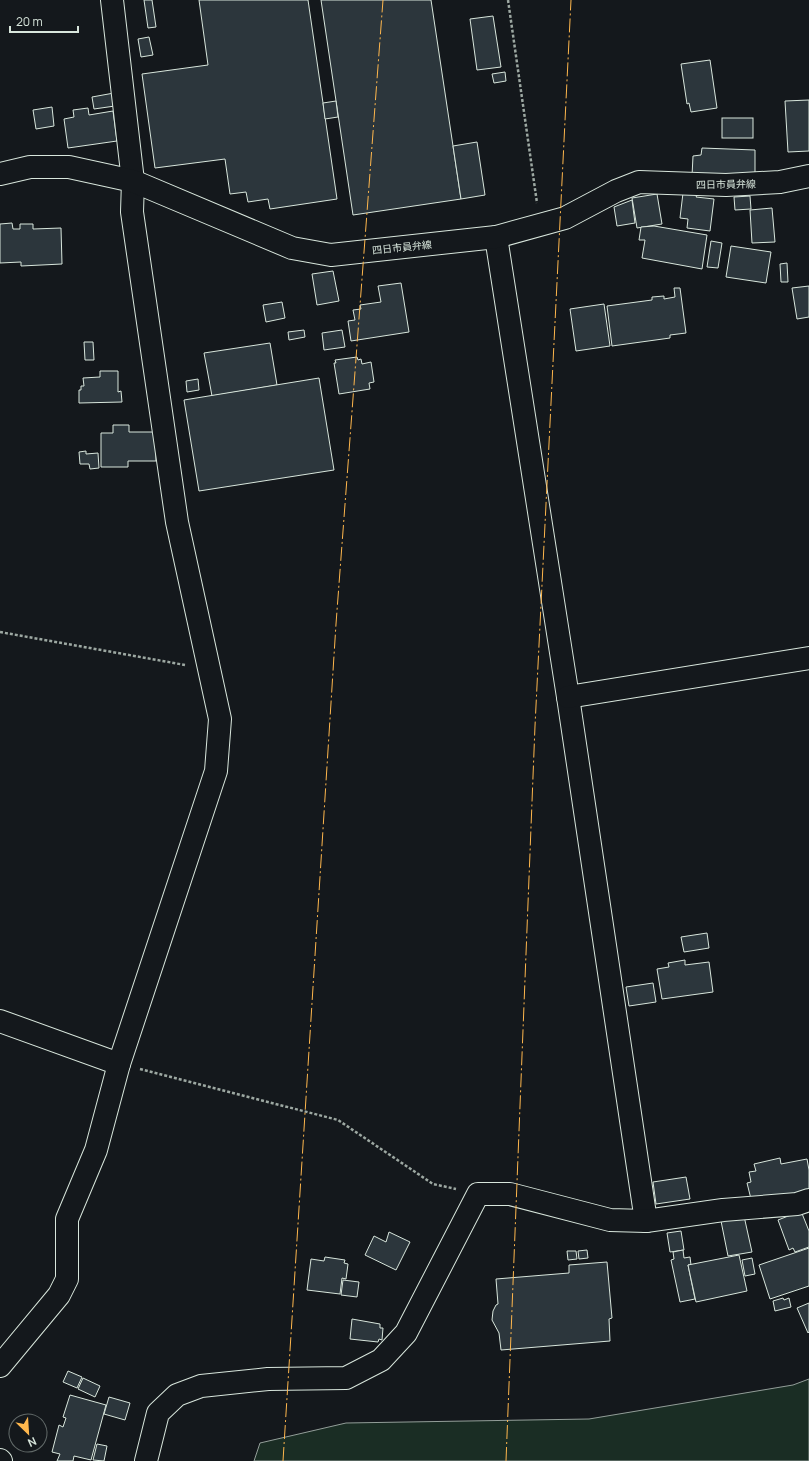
<svg xmlns="http://www.w3.org/2000/svg" width="809" height="1461" font-family="Manrope,'Noto Sans JP',sans-serif">
<rect width="100%" height="100%" fill="#14181c"/>
<!-- green -->
<path fill="#1a2d24" stroke="#939e99" d="M809 1379V1461H254L260 1443 346 1423 589 1419 793 1385Z"/>
<!-- building -->
<g fill="#2c363c" stroke="#d8e6dc">
<path d="M144 0H152L156 27 148 28Z"/>
<path d="M199 0H308L337 199 270 209 268 199 248 202 246 192 230 194 225 159 155 168 142 74 208 65Z"/>
<path d="M321 0H431L461 199 353 215Z"/>
<path d="M493 16 501 67 477 70 470 19Z"/>
<path d="M149 37 153 55 141 57 138 39Z"/>
<path d="M710 60 717 108 691 112 689 103 687 104 681 64Z"/>
<path d="M505 72 506 81 494 83 492 74Z"/>
<path d="M114 93 115 106 94 109 92 97Z"/>
<path d="M809 100V151L788 152 785 101Z"/>
<path d="M336 101 338 117 325 119 323 103Z"/>
<path d="M52 107 54 126 36 129 33 110Z"/>
<path d="M88 108 89 115 113 111 117 141 68 148 64 119 74 117 73 110Z"/>
<rect x="722" y="118" width="31" height="20"/>
<path d="M477 142 485 195 461 199 453 146Z"/>
<path d="M702 148 755 150V176H692L693 156 701 155Z"/>
<path d="M683 193 697 195 696 197 714 199 710 231 687 228 688 219 680 218Z"/>
<path d="M657 194 662 224 637 228 632 198Z"/>
<path d="M750 196 751 209 735 210 734 197Z"/>
<path d="M632 200 635 223 617 226 614 207Z"/>
<path d="M772 208 775 242 752 243 750 210Z"/>
<path d="M12 223 13 229H20V224H33V229L61 228 62 264 21 266V262L0 263V224Z"/>
<path d="M654 226 707 235 702 269 642 258 645 240H639L641 227Z"/>
<path d="M711 241 722 243 718 268 707 267Z"/>
<path d="M731 246 771 252 766 283 726 277Z"/>
<path d="M787 263 788 282H781L780 264Z"/>
<path d="M333 271 339 301 317 305 312 274Z"/>
<path d="M401 283 409 332 351 341 348 321 355 320 353 310 361 309 360 305 381 302 378 286Z"/>
<path d="M809 286V317L797 319 792 288Z"/>
<path d="M674 288H680L686 333 670 335V338L612 346 607 306 652 300V297L664 296V299L675 297Z"/>
<path d="M282 302 285 318 266 322 263 305Z"/>
<path d="M604 304 610 346 576 351 570 309Z"/>
<path d="M304 330 305 337 289 340 288 332Z"/>
<path d="M342 330 345 347 324 350 322 333Z"/>
<path d="M84 342H93L94 360H85Z"/>
<path d="M270 343 277 385 212 396 204 353Z"/>
<path d="M357 357 358 360 361 359 362 364 371 362 374 382 369 383 370 389 339 394 334 363H336L335 360Z"/>
<path d="M100 371H118V392L121 391 122 402 79 403V390H81V386H84L83 378 100 377Z"/>
<path d="M319 378 334 470 199 491 184 400Z"/>
<path d="M198 379 199 390 187 392 186 381Z"/>
<path d="M113 425H129V432H156V461H128V467H101V433H113Z"/>
<path d="M86 451V454L98 453 99 468 90 469 89 464H80L79 452Z"/>
<path d="M707 933 709 948 684 952 681 937Z"/>
<path d="M685 960V965L709 962 713 992 662 999 657 969 669 967 668 963Z"/>
<path d="M653 983 656 1002 629 1006 626 987Z"/>
<path d="M780 1158 781 1164 807 1159 809 1170V1190L752 1203 747 1183 751 1182 749 1172 756 1171 754 1164Z"/>
<path d="M686 1177 690 1199 656 1204 653 1182Z"/>
<path d="M801 1211 809 1231V1247L795 1252 793 1248 789 1250 778 1220Z"/>
<path d="M744 1216 752 1252 728 1256 721 1221Z"/>
<path d="M681 1231 684 1250 670 1252 667 1233Z"/>
<path d="M389 1232 410 1242 396 1270 365 1255 374 1236 386 1242Z"/>
<path d="M809 1248V1286L770 1299 759 1265Z"/>
<path d="M587 1250 588 1258 579 1259 578 1251Z"/>
<path d="M683 1250 684 1258 690 1257 691 1265H688L695 1299 680 1302 671 1260 674 1259 673 1252Z"/>
<path d="M567 1251H576L577 1259 568 1260Z"/>
<path d="M739 1255 747 1291 696 1302 688 1265Z"/>
<path d="M325 1257 345 1260 344 1263 348 1264 346 1279 342 1278 340 1294 307 1290 311 1259 324 1261Z"/>
<path d="M752 1258 755 1274 745 1276 742 1260Z"/>
<path d="M607 1262 612 1318 609 1319 610 1341 501 1350 499 1333 492 1320 493 1311 496 1305 498 1304 496 1279 569 1273V1265Z"/>
<path d="M343 1280 359 1282 357 1297 341 1295Z"/>
<path d="M783 1298 784 1300 789 1298 791 1307 775 1311 773 1301Z"/>
<path d="M809 1303V1332L808 1333 797 1308Z"/>
<path d="M352 1319 380 1324V1328H383L382 1340 379 1339 378 1342 350 1339Z"/>
<path d="M68 1371 82 1377 77 1388 63 1382Z"/>
<path d="M83 1378 100 1386 95 1397 78 1389Z"/>
<path d="M70 1395 106 1405 91 1460 74 1456 73 1461H57L60 1454 52 1452 59 1425 63 1427 66 1418 63 1417Z"/>
<path d="M109 1397 130 1403 125 1420 104 1414Z"/>
<path d="M97 1444 107 1446 104 1461 93 1460Z"/>
</g>
<g fill="none" stroke-linecap="round" stroke-linejoin="round">
<!-- minor casing -->
<g stroke="#d8e6dc" stroke-width="24">
<g id="minor">
<path d="M496 237 568 697 646 1221"/>
<path d="M568 697 809 658"/>
<path d="M0 1021 119 1064"/>
<path d="M0 1366 59 1295 67 1279V1219L96 1150 119 1064 216 771 220 719 177 522 132 212 133 181 112 0"/>
<path d="M0 1460 1 1461"/>
<path d="M146 1461 158 1413 177 1395 201 1386 268 1379 346 1378 381 1360 406 1333 478 1194H510L610 1220 646 1221 723 1210 797 1204 809 1200"/>
</g>
</g>
<!-- major casing -->
<g stroke="#d8e6dc" stroke-width="24">
<path id="major" d="M0 174 30 167H69L133 181 292 248 331 255 496 237 565 218 616 191 639 182 726 185 780 182 809 176"/>
</g>
<!-- path -->
<g stroke="#9da8a2" stroke-width="2.5" stroke-dasharray="3 2" stroke-linecap="butt">
<path d="M508 0 537 203"/>
<path d="M0 632 185 665"/>
<path d="M140 1069 338 1120 433 1184 456 1189"/>
</g>
<!-- minor -->
<use href="#minor" stroke="#14181c" stroke-width="22"/>
<!-- major -->
<use href="#major" stroke="#14181c" stroke-width="22"/>
<!-- power -->
<g stroke="#ffb74d" stroke-width="1" stroke-dasharray="14 3 2 3" stroke-linecap="butt">
<path d="M283 1461 336 624 383 0"/>
<path d="M506 1461 535 726 571 0"/>
</g>
</g>
<g text-anchor="middle" stroke-width="3" stroke-linejoin="round" paint-order="stroke">
<!-- street labels -->
<g font-size="10" fill="#d8e6dc" stroke="#14181c">
<text transform="translate(726 184) rotate(-1)" y="4">四日市員弁線</text>
<text transform="translate(402 247) rotate(-6)" y="4">四日市員弁線</text>
</g>
</g>
<!-- north arrow -->
<g transform="translate(28 1433) rotate(155)"><circle r="19" fill="#14181c" stroke="#626a69"/>
<path d="M0-3L7 15L0 10L-7 15Z" fill="#ffb74d"/>
<text y="-6" font-size="11" font-weight="bold" text-anchor="middle" fill="#d8e6dc">N</text>
</g>
<!-- scale -->
<path d="M10 26v6h68v-6" fill="none" stroke="#d8e6dc" stroke-width="2"/>
<text x="16" y="26" font-size="12" fill="#d8e6dc" stroke="#14181c" stroke-width="3" paint-order="stroke">20 m</text>
</svg>
